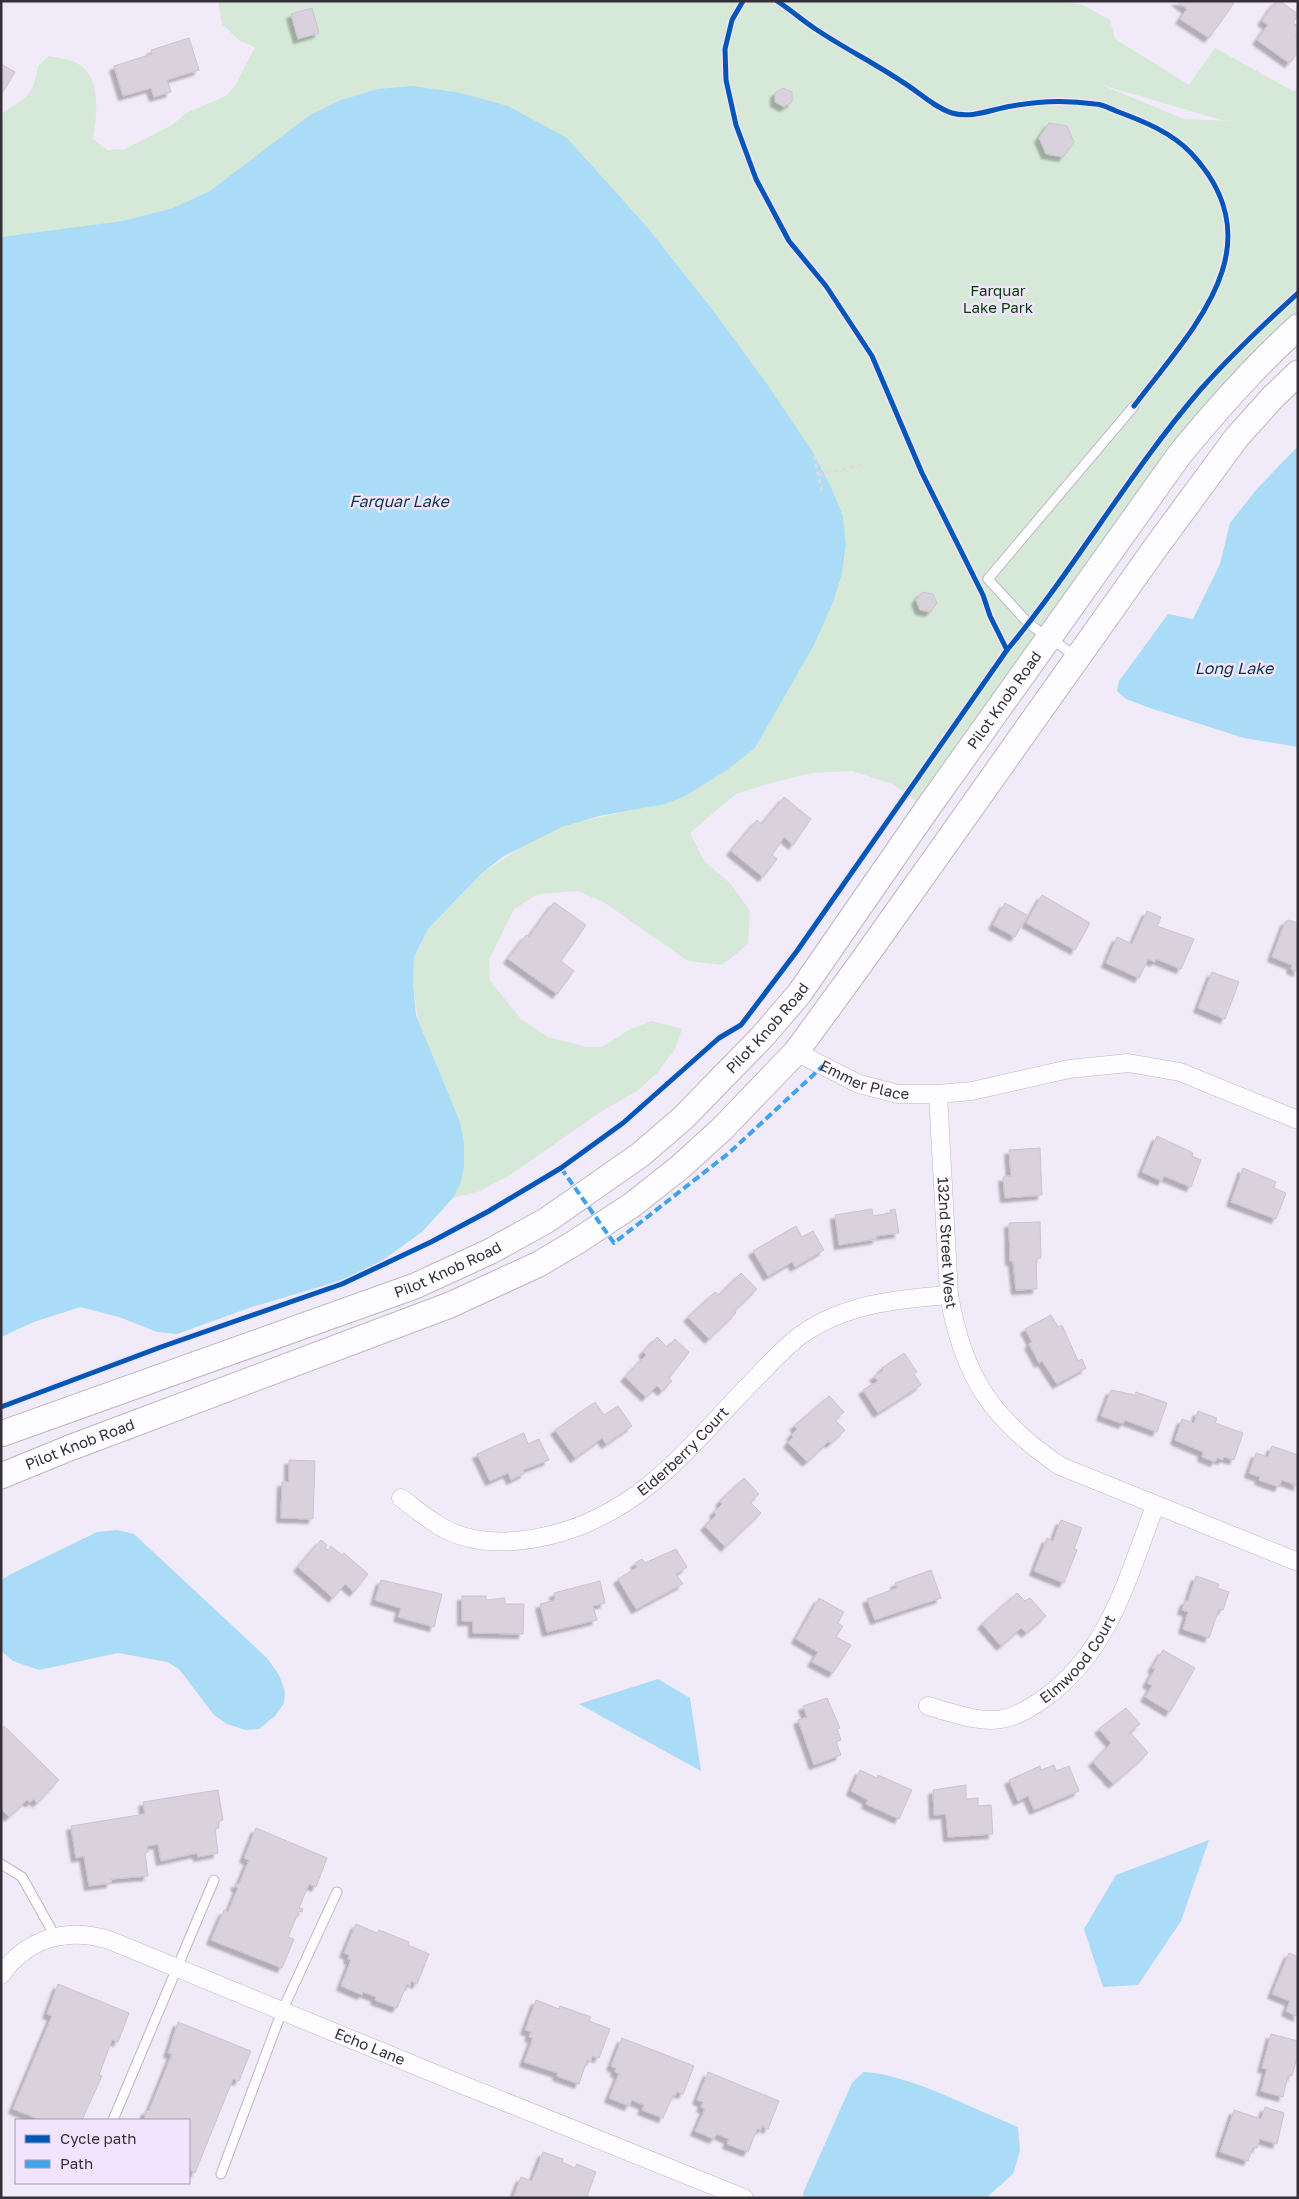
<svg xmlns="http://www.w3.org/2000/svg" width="1299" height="2199" font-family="'Golos Text',sans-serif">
<defs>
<filter id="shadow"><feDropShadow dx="-4.5" dy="4.5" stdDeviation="1" flood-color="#0004"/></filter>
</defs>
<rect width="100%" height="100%" fill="#f1eaf8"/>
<!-- green -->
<path fill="#d6e8d7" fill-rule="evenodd" d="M218 1H1058L1083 5 1110 20 1115 39 1189 85 1215 48 1291 90 1298 91V327L1269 353 927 809 893 784 852 771 812 773 778 781 736 794 690 833 704 861 731 884 750 911 748 944 722 965 688 961 605 903 578 891 538 894 514 909 489 960 490 981 521 1019 548 1037 586 1047H602L629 1030 652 1021 682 1029 674 1051 656 1074 637 1091 602 1111 510 1175 480 1191 453 1198 463 1174 464 1143 460 1122 418 1020 413 982 414 957 427 930 482 873 540 835 573 823 672 801 755 748 793 680 843 571 846 545 843 516 831 487 801 436 777 399 712 309 648 228 265 189 1 257V114C26 97 33 98 38 66L49 56C56 58 65 58 72 61 103 73 97 112 93 139L107 150 125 149 172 125 186 113 226 96 235 86 255 47 240 41 222 24ZM1099 84 1221 120 1232 121 1184 119Z"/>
<!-- water -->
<g fill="#abdcf7">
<path d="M413 86 461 93 508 106 567 138 648 228 712 309 767 384 812 451 831 487 843 516 846 545 842 574 833 602 814 645 755 748 727 770 685 796 665 804 599 816 562 827 504 856 482 873 428 929 414 957 413 982 416 1015 460 1122 464 1143V1168L460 1185 452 1199 422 1232 383 1260 343 1280 252 1307 177 1334 157 1332 119 1317 80 1307 34 1322 1 1337V237L123 221 173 208 210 191 310 115 341 100 378 89Z"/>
<path d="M1298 446V747L1244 738 1150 708 1126 699 1117 691 1119 681 1168 614 1193 619 1220 564 1230 523 1256 490Z"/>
<path d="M117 1530 134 1534 267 1658 279 1675 285 1691 284 1703 275 1716 259 1729 246 1730 227 1724 214 1715 179 1669 167 1662 118 1653 39 1670 13 1661 1 1651V1580L11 1574 97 1532Z"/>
<path d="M658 1679 690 1698 701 1771 579 1704Z"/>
<path d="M1209 1840 1181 1921 1138 1985 1103 1987 1084 1929 1116 1875Z"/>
<path d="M863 2072C906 2073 976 2110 1018 2127L1020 2151 1013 2174 986 2198H804L803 2193 852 2083Z"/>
</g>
<!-- building -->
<g fill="#d9d2dc" stroke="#cbc3cd" filter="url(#shadow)">
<path d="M1176 1H1231L1234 3 1209 38 1180 19 1187 9Z"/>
<path d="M1276 1H1280L1298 14 1293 23 1298 26 1296 35 1298 53 1289 63 1257 40 1268 25 1262 21Z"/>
<path d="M312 8 319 33 298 39 291 14Z"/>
<path d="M189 38 199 70 167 80 171 92 154 97 151 88 123 96 114 66 152 54 151 50Z"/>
<path d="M1 64 15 72 1 95Z"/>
<path d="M783 88 792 92V102L784 107 775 102V93Z"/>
<path d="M1049 123 1067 126 1074 142 1063 157 1046 154 1039 138Z"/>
<path d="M922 592 933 594 937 603 930 612 920 610 916 600Z"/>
<path d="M784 797 811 819 793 845 784 837 772 855 777 859 763 877 731 851 757 820 762 824Z"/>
<path d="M1042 895 1090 923 1075 950 1026 923Z"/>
<path d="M554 902 586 925 561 961 574 971 557 994 508 959 526 935 529 937Z"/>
<path d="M1005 903 1027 915 1015 937 993 925Z"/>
<path d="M1147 911 1161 917 1157 926 1194 939 1181 969 1156 959 1155 962 1148 959 1139 978 1106 963 1117 937 1132 944Z"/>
<path d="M1288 920 1298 923V972L1291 969 1292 965 1272 957 1285 922Z"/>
<path d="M1212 972 1239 982 1225 1019 1198 1008Z"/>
<path d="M1157 1136 1187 1150 1193 1153 1192 1156 1201 1160 1191 1187 1164 1176 1162 1181 1142 1172Z"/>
<path d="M1040 1148 1042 1195 1005 1198 1003 1177 1011 1176 1009 1150Z"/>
<path d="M1243 1168 1276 1182 1274 1188 1286 1193 1276 1219 1231 1202Z"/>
<path d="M872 1209 873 1216 891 1213 890 1210 895 1209 899 1233 876 1236 877 1239 839 1245 835 1215Z"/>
<path d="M1040 1222 1041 1258 1036 1259 1037 1289 1016 1290 1013 1261H1010L1009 1223Z"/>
<path d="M796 1226 802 1237 813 1231 824 1250 795 1267 792 1262 768 1276 753 1251Z"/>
<path d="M741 1273 757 1289 734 1311 736 1313 709 1339 688 1317 715 1292 719 1295Z"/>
<path d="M1051 1315 1058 1327 1062 1325 1078 1361 1082 1359 1086 1368 1057 1384 1042 1361 1039 1363 1029 1344 1032 1342 1025 1329Z"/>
<path d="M657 1337 667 1347 675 1339 689 1352 669 1378 672 1381 662 1391 657 1386 646 1397 625 1377 646 1355 643 1352Z"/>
<path d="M904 1353 917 1372 914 1374 921 1385 878 1413 863 1390 878 1381 874 1376 883 1371 882 1368Z"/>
<path d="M1111 1390 1135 1395 1136 1392 1167 1403 1157 1432 1125 1420 1123 1424 1101 1416Z"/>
<path d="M829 1396 844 1412 835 1420 845 1430 831 1443 828 1442 807 1462 788 1443 793 1437 791 1435 797 1429 794 1426Z"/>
<path d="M595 1402 604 1415 618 1406 632 1426 606 1444 602 1438 575 1458 555 1430Z"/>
<path d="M1198 1411 1217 1418 1215 1423 1243 1433 1234 1460 1224 1457 1223 1460 1217 1458 1215 1462 1202 1457 1203 1452 1175 1440 1182 1419 1194 1423Z"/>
<path d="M524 1433 528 1444 539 1439 549 1460 523 1470 525 1473 511 1480 508 1473 490 1481 477 1454Z"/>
<path d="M1272 1446 1298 1455V1486L1282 1480 1279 1487 1259 1480 1260 1477 1249 1473 1256 1453 1268 1457Z"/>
<path d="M289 1460 315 1461 313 1519 281 1518 282 1482H289Z"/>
<path d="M744 1478 759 1494 750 1502 761 1513 725 1547 705 1526 716 1515 714 1512 722 1504 720 1501Z"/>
<path d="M1061 1520 1082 1528 1074 1549 1077 1550 1064 1583 1034 1571 1047 1538 1053 1541Z"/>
<path d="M321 1540 327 1545 325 1548 328 1550 331 1546 342 1555 344 1553 368 1574 354 1592 345 1584 333 1598 298 1567Z"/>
<path d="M676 1549 687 1567 676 1574 683 1584 636 1609 618 1579 636 1568 637 1566 635 1563 642 1559 645 1563 647 1562Z"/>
<path d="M931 1570 941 1598 875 1620 867 1599 897 1588 895 1583Z"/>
<path d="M1196 1576 1219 1584 1217 1588 1229 1592 1223 1610 1219 1609 1209 1638 1183 1629 1188 1612 1182 1610 1185 1601H1188Z"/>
<path d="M381 1580 442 1594 434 1627 398 1617 401 1608 375 1600Z"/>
<path d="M600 1581 605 1603 593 1606 597 1620 547 1632 540 1604 555 1600 554 1593Z"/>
<path d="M1017 1593 1025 1601 1030 1598 1046 1616 1026 1633 1021 1628 1001 1646 982 1624Z"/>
<path d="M462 1596H486V1600L505 1598V1604H524L523 1634 473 1633V1621H462Z"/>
<path d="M819 1598 844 1612 838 1623 843 1626 836 1637 851 1645 833 1673 812 1662 818 1652 796 1639Z"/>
<path d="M1163 1650 1195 1668 1170 1712 1145 1697 1152 1686 1147 1683 1155 1669 1152 1668Z"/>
<path d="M827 1698 840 1728 837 1729 841 1740 836 1742 841 1755 814 1765 798 1720 807 1717 803 1706Z"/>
<path d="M1126 1708 1140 1724 1130 1732 1148 1753 1113 1784 1093 1762 1111 1743 1099 1729Z"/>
<path d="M4 1726 59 1780 37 1803 34 1799 30 1803 27 1800 9 1817 1 1809V1729Z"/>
<path d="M1054 1765 1056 1771 1069 1766 1079 1791 1034 1810 1028 1796 1018 1801 1009 1780 1040 1766 1041 1770Z"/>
<path d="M860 1770 877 1778 878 1775 912 1790 899 1819 866 1804 868 1800 851 1791Z"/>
<path d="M966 1785V1799L978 1798V1806L991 1805 993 1834 948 1837 946 1814 934 1815 933 1790Z"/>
<path d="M218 1790 223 1820 218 1822 219 1828 215 1829 218 1853 198 1857 197 1853 161 1861 158 1844 147 1846 148 1852 145 1853 148 1876 111 1879V1883L89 1886 84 1856 76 1858 71 1826 145 1814 143 1802Z"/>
<path d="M256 1828 327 1858 316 1887 309 1884 299 1908 303 1909 302 1912 299 1911 288 1937 294 1939 282 1968 211 1940 224 1910 228 1912 238 1888 235 1886 236 1883 239 1884 249 1860 244 1858Z"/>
<path d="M356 1924 377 1933 379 1930 409 1942 408 1945 429 1954 417 1984 411 1981 410 1986 407 1984 397 2008 375 2000 376 1997 363 1992 362 1995 341 1986 351 1960 348 1959 349 1955 344 1953Z"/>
<path d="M1289 1953 1298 1957V2017L1286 2011 1290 2001 1272 1994Z"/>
<path d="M58 1984 129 2013 118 2042 112 2040 99 2075 102 2076 82 2120H40L13 2109 52 2016 47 2014Z"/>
<path d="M536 2000 559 2009 560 2006 591 2017 589 2021 610 2029 599 2058 592 2056 591 2061 587 2060 579 2084 557 2076 558 2073 524 2062 533 2038 529 2037 531 2032 525 2030Z"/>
<path d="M178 2022 251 2051 239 2081 233 2079 195 2173 189 2169V2120H144L146 2110 149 2111 172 2054 168 2053Z"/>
<path d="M1271 2034 1298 2041V2054L1292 2076 1288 2075 1283 2097 1261 2091 1267 2069 1262 2068Z"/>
<path d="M622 2038 694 2066 683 2094 677 2092 675 2096 673 2095 663 2118 642 2110 644 2105 632 2100 629 2106 609 2098 619 2074 615 2072 616 2068 611 2066Z"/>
<path d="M708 2072 779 2101 768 2129 762 2126 761 2130 757 2129 748 2152 727 2144 729 2139 717 2134 714 2139 695 2131 705 2109 701 2107 703 2102 697 2100Z"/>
<path d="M1265 2107 1284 2113 1277 2144 1260 2139 1257 2148 1253 2147 1248 2161 1220 2152 1234 2110 1261 2119Z"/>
<path d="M543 2152 563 2159 562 2162 575 2168 577 2164 596 2172 587 2196 591 2198H513L521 2177 532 2181Z"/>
</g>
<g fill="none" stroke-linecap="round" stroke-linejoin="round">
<!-- service casing -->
<g stroke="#bdb7c2" stroke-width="11">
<g id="service">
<path d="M1077 657 1029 624 988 579 1134 406"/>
<path d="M1 1864 22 1877 55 1936"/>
<path d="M113 2120 214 1880"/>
<path d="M221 2174 282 2011 337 1892"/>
</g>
</g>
<!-- minor casing -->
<g stroke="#bdb7c2" stroke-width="19">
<g id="minor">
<path id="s1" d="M796 1052 859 1084 898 1094H938L972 1091 1069 1069 1128 1063 1180 1072 1298 1120"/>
<path id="s2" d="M938 1094 949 1295C963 1376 991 1419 1060 1466L1298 1562"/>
<path id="s3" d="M401 1498C413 1507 425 1517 438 1525 473 1547 516 1544 555 1534 642 1511 689 1447 749 1385 766 1368 782 1349 801 1335 844 1304 897 1299 949 1295"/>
<path id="s4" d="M928 1706C950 1712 984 1725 1006 1718 1020 1715 1035 1705 1046 1697 1110 1650 1128 1576 1155 1506"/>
<path id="s5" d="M1 1975C27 1938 67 1927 109 1940L453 2081 744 2198"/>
</g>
</g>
<!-- secondary casing -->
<g stroke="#bdb7c2" stroke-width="27">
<g id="secondary">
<path id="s6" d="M1 1434 415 1286 491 1251 547 1220 640 1155 683 1118 762 1037 799 994 927 809 1180 454C1217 409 1255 366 1298 327"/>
<path id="s7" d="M1 1476 67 1449 450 1305 539 1264 576 1242 632 1205 679 1168 722 1129 796 1052 861 963 1156 547 1237 437 1273 397 1298 373"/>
</g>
</g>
<!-- path -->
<g stroke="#dcdade" stroke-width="3" stroke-dasharray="4 4" stroke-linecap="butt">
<path d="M814 456 823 495"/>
<path d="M819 475 865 464"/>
</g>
<!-- service -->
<use href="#service" stroke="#fdfcfe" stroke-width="9"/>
<!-- minor -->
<use href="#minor" stroke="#fdfcfe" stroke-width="18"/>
<!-- secondary -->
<use href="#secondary" stroke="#fdfcfe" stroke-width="25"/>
<!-- quiet -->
<path stroke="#3ea3ec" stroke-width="4" stroke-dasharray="8 4" stroke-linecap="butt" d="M561 1168 614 1243 729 1153 823 1066"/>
<!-- cycleway casing -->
<g stroke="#f2e4fe" stroke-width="8">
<g id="cycleway">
<path d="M743 1 732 20 725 49 726 80 736 125 756 179 789 241 826 286 872 356 922 473 983 595 990 616 1007 650"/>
<path d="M777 1C791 10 803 21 817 30 844 48 874 63 901 81 918 91 933 107 952 113 972 119 992 109 1012 106 1038 101 1068 100 1095 104 1102 104 1109 108 1116 111 1143 121 1171 132 1191 153 1278 246 1192 329 1134 406"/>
<path d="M1 1407 161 1347 342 1284 431 1242 489 1211 561 1168 623 1123 719 1038 741 1025 797 951 1007 650C1076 567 1130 471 1201 389 1231 355 1264 324 1298 293"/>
</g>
</g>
<!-- cycleway -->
<use href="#cycleway" stroke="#0057b8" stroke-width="5"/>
</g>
<g text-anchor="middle" stroke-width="5" stroke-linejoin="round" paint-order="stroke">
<!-- park labels -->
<g font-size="15" fill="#003e00" stroke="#f2e4fe">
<text x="998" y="296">Farquar<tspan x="998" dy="17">Lake Park</tspan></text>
</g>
<!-- street labels -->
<g font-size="15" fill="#342f39" stroke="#f2e4fe">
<text dy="5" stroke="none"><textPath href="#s6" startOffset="1286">Pilot Knob Road</textPath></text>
<text dy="5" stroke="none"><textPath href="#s6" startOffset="881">Pilot Knob Road</textPath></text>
<text dy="5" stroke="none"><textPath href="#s1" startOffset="75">Emmer Place</textPath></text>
<text dy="5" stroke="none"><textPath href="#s2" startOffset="149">132nd Street West</textPath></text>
<text dy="5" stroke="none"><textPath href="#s6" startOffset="476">Pilot Knob Road</textPath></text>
<text dy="5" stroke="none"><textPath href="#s7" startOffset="85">Pilot Knob Road</textPath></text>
<text dy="5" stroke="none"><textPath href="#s3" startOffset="321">Elderberry Court</textPath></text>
<text dy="5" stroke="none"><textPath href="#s4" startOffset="175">Elmwood Court</textPath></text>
<text dy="5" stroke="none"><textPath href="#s5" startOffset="404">Echo Lane</textPath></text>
</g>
<!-- water labels -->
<g font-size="16" font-style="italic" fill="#0b3848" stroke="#f2e4fe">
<text x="399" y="507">Farquar Lake</text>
<text x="1234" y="674">Long Lake</text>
</g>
</g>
<!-- border -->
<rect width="1299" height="2199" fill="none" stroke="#342f39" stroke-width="5"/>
<!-- legend -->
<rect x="15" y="2119" width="175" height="65" fill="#f2e4fe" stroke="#a69caf"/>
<rect x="25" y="2135" width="25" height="8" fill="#0057b8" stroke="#a69caf"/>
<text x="60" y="2144" font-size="15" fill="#342f39">Cycle path</text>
<rect x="25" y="2160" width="25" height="8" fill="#3ea3ec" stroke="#a69caf"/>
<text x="60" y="2169" font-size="15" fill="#342f39">Path</text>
</svg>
